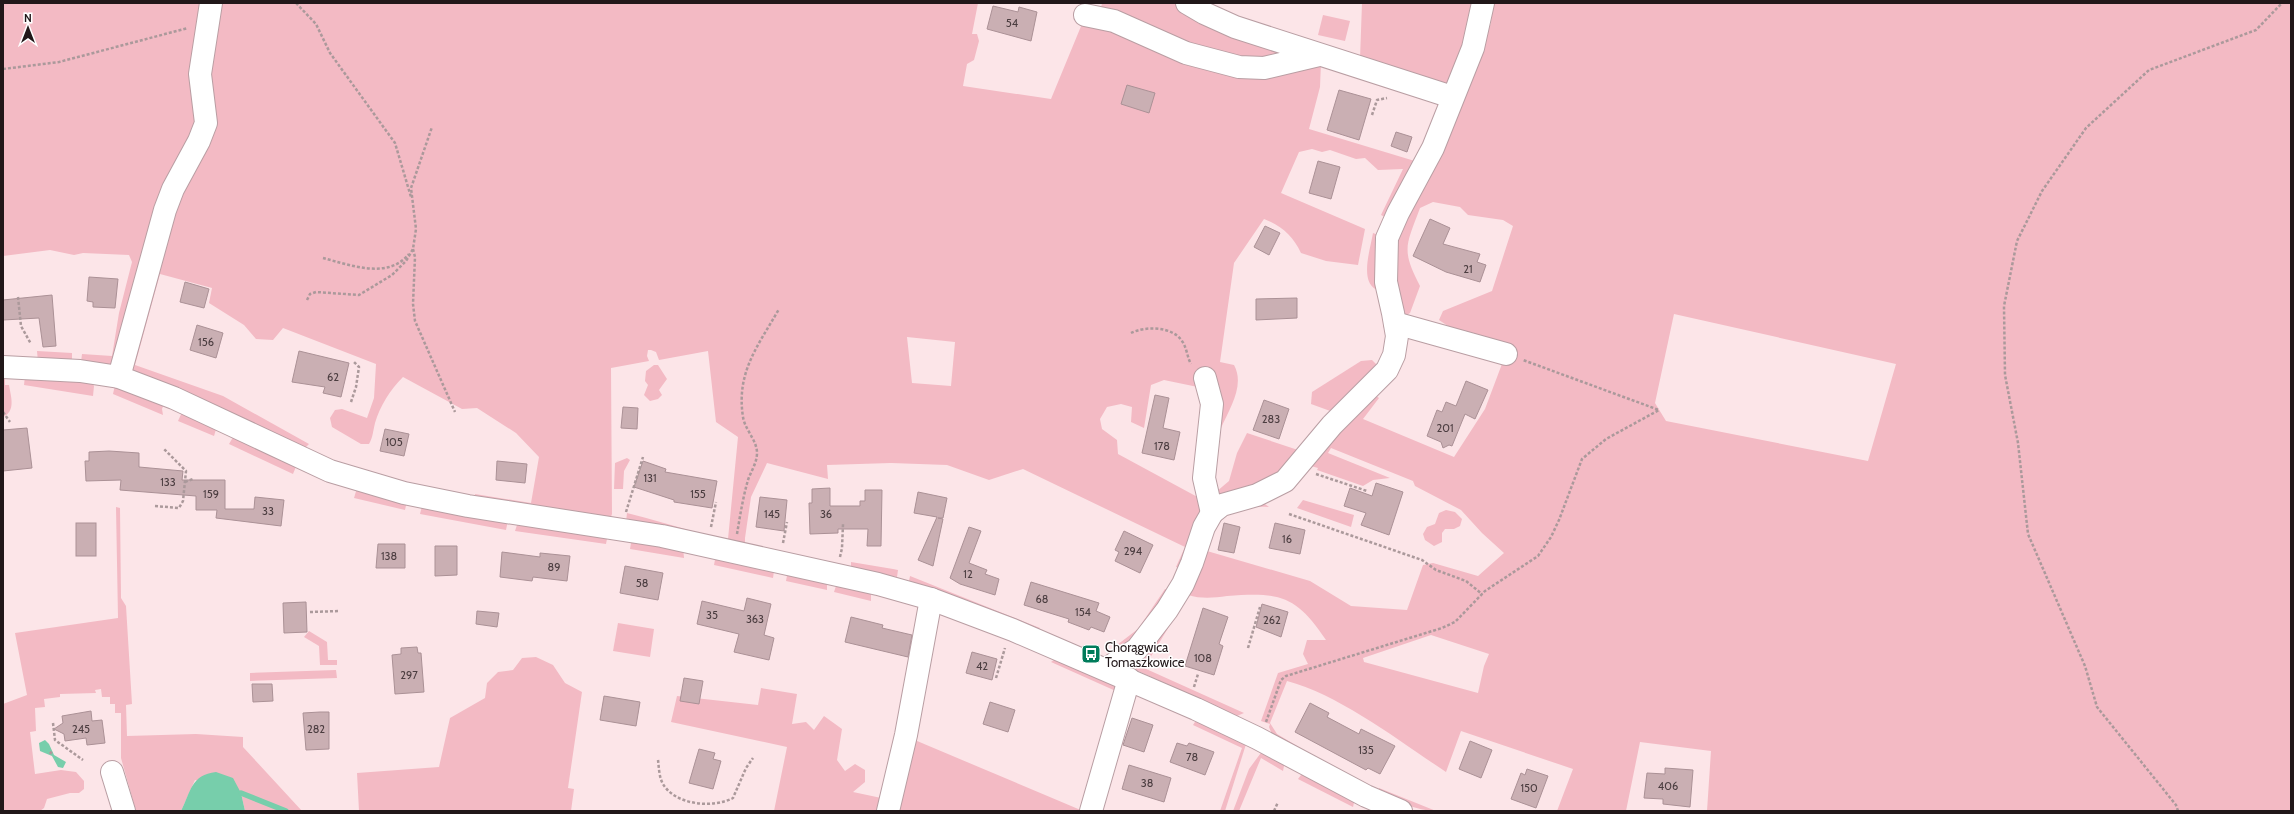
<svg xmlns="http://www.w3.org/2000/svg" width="2294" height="814" font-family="Cabin,sans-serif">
<rect width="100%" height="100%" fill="#fce5e8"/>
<!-- green -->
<g fill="#f3bac4" fill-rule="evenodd">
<path d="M3 3H978L972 34H977L979 41 974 60 967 64 963 86 1051 99 1084 19 1177 54 1321 62 1320 87 1309 129 1418 162 1387 218 1381 215 1403 169 1378 170 1365 158 1356 159 1330 150 1322 152 1312 149 1299 152 1281 193 1365 229 1358 265 1326 261 1301 253C1293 236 1282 226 1264 219L1234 263 1220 362 1234 365C1245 385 1230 408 1221 428H1213L1217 391 1164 380 1151 385 1144 428 1131 422 1132 407 1121 404 1107 407 1100 419 1102 429 1117 440 1118 454 1203 500 1204 511 1180 568 1176 567 1185 547 1023 469 989 480 947 465 891 463 827 465 828 479 767 463 751 497 745 538V543L756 545 752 548 711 537V535L728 539 738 437 716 422 708 351 659 360 656 352 651 350H648L647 356 649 361 611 368 612 514 610 519 476 501 475 494 531 503 539 457 516 433 477 408 462 409 403 377C390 390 380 406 375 423 373 431 373 437 369 444H361L332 427 330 418 335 410 342 409 367 418 374 398 376 364 283 328 273 340 256 339 244 325 209 303 212 288 160 274 135 365 223 396 309 444 305 448 115 366 81 362 82 354 112 356 119 313 132 262 129 255 83 253 74 255 50 250 3 256ZM907 337 955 342 951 386 912 383Z"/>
<path d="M1102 3H1179L1292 50 1247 64 1100 13Z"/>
<path d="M1362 3H1478C1476 18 1463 75 1449 82 1431 91 1302 45 1276 37 1272 34 1268 31 1268 25L1271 30 1360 59Z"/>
<path d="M1492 3H2291V811H1707L1711 751 1640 742 1626 811H1557L1573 769 1461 731 1446 772C1399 741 1340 695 1287 681L1270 723 1277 734 1347 776 1346 778 1273 737 1269 727 1270 724 1261 721 1278 673 1308 664 1303 654 1307 640H1326C1296 595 1279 592 1227 596 1213 598 1201 599 1188 595L1144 668 1244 713 1237 716 1136 670V663C1152 640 1171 617 1185 593 1195 573 1202 531 1217 517 1230 505 1246 503 1262 502L1269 507C1254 506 1228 507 1220 522 1214 530 1211 542 1207 551L1310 581 1351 606 1407 610 1423 565 1433 563 1478 576 1504 553 1482 533 1461 510 1415 486 1413 481 1331 448 1328 453 1390 478 1373 480 1363 486 1317 470 1318 468 1311 466 1310 462 1348 417 1375 395 1379 398 1363 419 1454 457 1485 409 1508 348 1443 329 1448 326 1439 320 1443 311 1492 291 1513 226 1503 220 1468 215 1460 207 1433 202 1420 208C1406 246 1401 249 1420 286L1410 313 1405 316 1399 310 1391 264 1393 242 1402 215 1461 98 1491 23ZM1674 314 1896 364 1868 461 1666 421 1655 403ZM1431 635 1489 654 1484 666 1478 693 1364 662 1363 658Z"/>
<path d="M1323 15 1350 21 1345 41 1318 35Z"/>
<path d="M1373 233 1378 235 1380 291C1358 285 1370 251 1373 233Z"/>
<path d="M37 351 72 353V364L38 362Z"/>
<path d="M1372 360 1378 366 1333 412 1311 404 1312 392 1361 361Z"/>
<path d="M654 365H658L667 379 659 390 662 395 658 399 650 401 644 395 648 385 645 381 646 371Z"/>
<path d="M3 376H5V385H9C11 397 16 411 3 417Z"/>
<path d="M25 376 91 380 94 386 93 396 24 385Z"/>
<path d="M115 385 165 401 162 409 163 415 113 394Z"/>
<path d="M183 410 217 426 214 436 178 421Z"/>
<path d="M1247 433 1301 451 1285 473 1221 501 1216 492 1229 481 1237 453Z"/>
<path d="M235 434 297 464 293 474 229 444Z"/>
<path d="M627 458 630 460 624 471 623 489H614L615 463Z"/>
<path d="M357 488 407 501 405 510 354 498Z"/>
<path d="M1303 500 1354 515 1351 527 1297 508Z"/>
<path d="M422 506 508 520 506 530 420 514Z"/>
<path d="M116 507 120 508 121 598 126 606 132 704 126 705 127 736 196 734 243 737V747L302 811H245L241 793 195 780 181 811H136L121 758V713H115V704H110V697H102L101 689 95 690 96 693 60 694V697L44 699 45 707 35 708 36 731 30 732 35 774 61 770 76 772 84 781V789L79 793H70L47 799 44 808 40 811H3V704L27 695 15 633 118 618Z"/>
<path d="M1446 510 1455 512 1462 519 1460 526 1454 529H1445L1442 533V542L1434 546 1425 540 1423 534 1427 527 1435 524 1439 513Z"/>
<path d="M627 513C652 519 674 526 699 533L697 535 626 522Z"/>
<path d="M518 522 608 533 606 544 515 531Z"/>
<path d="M632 537 683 547 684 558 630 549Z"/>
<path d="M716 554 774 571 773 578 714 565Z"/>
<path d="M851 562 893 569 898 570 897 577 851 568Z"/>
<path d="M788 570 823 579 827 585V590L786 581Z"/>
<path d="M910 576 1040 628 1038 630 909 581Z"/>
<path d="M836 586 871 591V601L834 592Z"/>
<path d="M1165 589 1173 592 1118 654 1113 648 1138 629Z"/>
<path d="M618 623 654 629 650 657 613 651Z"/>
<path d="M309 631 327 642 328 660H337V665H320L319 646 304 637Z"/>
<path d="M536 657 553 665 565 683 582 692 568 788 574 789 571 811H359L357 773 439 767 450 718 485 698 487 683 498 672 513 670 522 658Z"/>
<path d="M1057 658 1117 682 1118 692 1051 662Z"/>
<path d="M336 670 337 678 250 681V673Z"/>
<path d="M761 688 797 694 792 724 806 722 814 730 824 716 842 729 837 760 845 771 855 764 865 770V782L853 792 886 799 883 811H774L787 747 671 722 677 696 758 705Z"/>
<path d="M1195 722H1205L1247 741 1225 811H1220L1242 748 1193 725Z"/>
<path d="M910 738 1083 811H893Z"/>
<path d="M1263 750 1285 761 1283 771 1261 758 1239 811H1233L1249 769Z"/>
<path d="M1304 771 1355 798 1353 807 1298 779Z"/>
<path d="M1379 788 1436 811C1416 811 1397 801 1379 792Z"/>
</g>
<!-- water -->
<g fill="#77ceab">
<path d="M45 740 49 744 54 755 66 762 63 768 58 767 52 756 40 751 39 743Z"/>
<path d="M216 772 233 778 241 793 245 811H181C191 791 191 775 216 772Z"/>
</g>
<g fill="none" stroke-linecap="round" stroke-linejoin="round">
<!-- stream -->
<path stroke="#77ceab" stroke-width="5.5" d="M241 793 286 811"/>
</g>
<!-- building -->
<g fill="#caafb3" stroke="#ab9196">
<path d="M993 6 1018 12 1019 7 1037 12 1031 41 987 29Z"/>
<path d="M1127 85 1155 93 1149 113 1121 104Z"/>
<path d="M1339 90 1371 99 1359 140 1327 130Z"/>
<path d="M1396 132 1412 137 1407 152 1391 146Z"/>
<path d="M1318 161 1340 167 1331 199 1309 193Z"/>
<path d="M1430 219 1450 228 1443 244 1480 254 1477 262 1486 265 1480 282 1446 272 1413 256Z"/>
<path d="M1265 226 1280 233 1269 255 1254 247Z"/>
<path d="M89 277 118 279 115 308 93 307V302L87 301Z"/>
<path d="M185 282 209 289 204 308 180 302Z"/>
<path d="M52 295 56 346 43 347 39 318 3 320V300Z"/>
<path d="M1297 298V318L1256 320V299Z"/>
<path d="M197 325 223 333 216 358 190 350Z"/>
<path d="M299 351 349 363 341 397 323 393 325 387 292 382Z"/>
<path d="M1466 381 1488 390 1475 419 1465 414 1452 446 1449 445 1443 448 1441 442 1427 436 1437 410 1442 412 1446 402 1456 406Z"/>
<path d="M1155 395 1169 398 1163 428 1180 432 1174 460 1142 453Z"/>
<path d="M1264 400 1289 409 1279 439 1253 430Z"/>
<path d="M623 407 638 408 637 429 621 428Z"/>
<path d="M27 428 32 468 3 471V430Z"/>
<path d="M385 429 409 434 404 456 380 451Z"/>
<path d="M109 451 139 453V467L183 471 182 480H225V509H254L255 497 284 500 281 526 216 518 217 510H196V496L120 490 121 480 86 481 85 461H89V452Z"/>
<path d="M497 461 527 464 525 483 496 480Z"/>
<path d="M643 461 666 469 665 472 717 481 712 508 674 502V500L634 487Z"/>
<path d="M1376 483 1403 492 1389 535 1361 525 1366 513 1344 506 1350 488 1372 496Z"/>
<path d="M830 488V506H860V501H865V490H882L881 546H867L868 529H838V533L810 534 809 503H812V489Z"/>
<path d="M918 492 947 498 943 518H938L943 519 933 566 918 560 937 517 914 513Z"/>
<path d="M760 497 787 500 784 531 756 527Z"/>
<rect x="76" y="523" width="20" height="33"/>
<path d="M1224 523 1240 527 1234 553 1218 550Z"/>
<path d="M1275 523 1305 530 1300 554 1269 548Z"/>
<path d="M969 527 981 531 969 563 987 570 985 574 999 579 995 595 960 584 950 578Z"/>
<path d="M1124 531 1153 545 1140 573 1115 561 1119 552 1115 550Z"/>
<path d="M378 544H405V568H376Z"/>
<path d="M435 546H457V575L435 576Z"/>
<path d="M502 552 540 557V553L570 556 567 581 533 577 532 581 500 577Z"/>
<path d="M625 566 663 573 658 600 620 593Z"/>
<path d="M1031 582 1099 603 1096 611 1110 617 1104 632 1091 627 1089 630 1068 622 1069 619 1024 605Z"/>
<path d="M747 598 771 604 764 635 774 638 769 660 734 652 739 634 697 624 702 601 744 611Z"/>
<path d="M306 602 307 632 284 633 283 603Z"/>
<path d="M1262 604 1288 612 1281 637 1256 627Z"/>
<path d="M1203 608 1228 617 1219 644 1223 646 1214 675 1185 666Z"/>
<path d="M477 611 499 613 497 627 476 624Z"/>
<path d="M851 617 883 625 882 628 912 635 908 657 845 642Z"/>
<path d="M417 647 418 653H421L424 692 395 694 392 655 401 654V648Z"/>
<path d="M972 652 997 659 992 680 966 673Z"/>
<path d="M684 678 703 681 699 704 680 701Z"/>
<path d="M252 684H272L273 701 253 702Z"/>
<path d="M604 696 640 702 636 726 600 720Z"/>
<path d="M990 702 1015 710 1008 732 983 724Z"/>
<path d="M1310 703 1329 713 1327 717 1359 734 1361 729 1395 746 1380 774 1368 768 1366 770 1295 732Z"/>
<path d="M91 711 92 721 102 720 105 743 87 745 86 738 65 741 64 734 54 729 63 723 62 716Z"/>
<path d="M320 712H329V749L306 750 303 713Z"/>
<path d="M1132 718 1153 725 1144 752 1123 745Z"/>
<path d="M1470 741 1492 750 1481 778 1459 769Z"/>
<path d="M1177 743 1187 746 1189 743 1214 752 1205 775 1170 762Z"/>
<path d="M699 749 715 753 713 759 721 761 713 789 689 783Z"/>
<path d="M1129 765 1171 778 1164 802 1122 789Z"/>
<path d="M1665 768 1693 770 1690 807 1663 804V799L1644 798 1647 773 1665 774Z"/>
<path d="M1527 769 1548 776 1536 808 1511 799 1521 773 1525 775Z"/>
</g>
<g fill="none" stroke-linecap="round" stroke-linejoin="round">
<!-- minor casing -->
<g stroke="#b99ea3" stroke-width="24">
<g id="minor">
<path d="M1187 3 1204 13 1235 27 1452 97"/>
<path d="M1085 15 1114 21 1186 53 1239 67 1264 68 1319 55"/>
<path d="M1395 323 1506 354"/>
<path d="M3 367 80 371 119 377 174 398 330 471 404 493 468 506 662 536 878 584 931 599 1013 630 1196 709 1257 738 1366 796 1401 811"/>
<path d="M119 377 165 210 173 189 199 141 206 123 200 74 211 3"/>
<path d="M1205 378 1212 404 1204 478 1212 513"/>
<path d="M1106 669 1137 649 1167 610 1183 584 1192 563 1204 527 1212 513 1222 505 1257 495 1285 481 1332 425 1387 370 1394 355 1397 336 1393 313 1386 282 1387 238 1398 213 1433 148 1473 48 1483 3"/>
<path d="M112 772 124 811"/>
<path d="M888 811 906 735 931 599"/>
<path d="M1091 811 1129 679"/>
</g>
</g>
<!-- path -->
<g stroke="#ab999b" stroke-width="2.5" stroke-dasharray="3 2" stroke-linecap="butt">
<path d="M296 3 316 24 330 53 395 143 411 197"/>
<path d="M3 69 59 62 188 28"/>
<path d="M1372 115 1377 100 1387 98"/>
<path d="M413 249 415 257 413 304 415 321 455 412"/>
<path d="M323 258C350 265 388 280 409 254"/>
<path d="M18 297 21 326 31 344"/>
<path d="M307 300 310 294 316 292 359 295 392 275 406 261 413 249 416 229 411 188 432 127"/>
<path d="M1131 333C1145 326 1172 326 1182 341 1187 348 1187 357 1191 364"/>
<path d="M351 402 356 387 359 367 354 362"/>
<path d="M3 412 10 422"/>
<path d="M1316 474 1367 491"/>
<path d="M185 482 193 479"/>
<path d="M155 506 179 508 183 501 186 471 163 448"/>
<path d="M626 512 643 457"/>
<path d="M1289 514 1422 560 1436 570 1466 581 1482 594"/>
<path d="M711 527 716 502"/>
<path d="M737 534C740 516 743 497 748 480 751 471 757 463 757 453 757 440 745 430 743 417 736 372 758 346 779 309"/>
<path d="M783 543 787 522"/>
<path d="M840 557 842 548 843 524"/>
<path d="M310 612 339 611"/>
<path d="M1248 648 1260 607"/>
<path d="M996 678 1005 648"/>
<path d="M1194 687 1198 674"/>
<path d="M1266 722 1281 680 1286 676 1442 628 1455 622 1485 591 1538 556 1551 537 1559 520 1582 459 1606 439 1659 410 1523 360"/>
<path d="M53 723 55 740 83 760"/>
<path d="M50 754 52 751"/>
<path d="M658 760C659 768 659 777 663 784 676 806 714 808 733 798L746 768 753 758"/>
<path d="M1274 811 1278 802"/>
<path d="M2178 811 2176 805 2097 707 2085 666 2028 534 2018 443 2005 375 2004 306 2017 241 2042 191 2086 128 2149 70 2256 30 2282 3"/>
</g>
<!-- minor -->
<use href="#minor" stroke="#fff" stroke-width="22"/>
</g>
<!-- icons -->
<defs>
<g id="bus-square" transform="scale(1)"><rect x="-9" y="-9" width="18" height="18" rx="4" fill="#007c5b" stroke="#fff"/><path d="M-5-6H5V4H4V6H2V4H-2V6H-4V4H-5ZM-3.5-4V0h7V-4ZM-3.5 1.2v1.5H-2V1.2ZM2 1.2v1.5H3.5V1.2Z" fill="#fff"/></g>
</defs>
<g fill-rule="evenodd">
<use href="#bus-square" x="1091" y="654"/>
</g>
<g text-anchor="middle" stroke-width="3" stroke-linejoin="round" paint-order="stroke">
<!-- number labels -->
<g font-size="11" fill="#4b3d40">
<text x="1012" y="27">54</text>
<text x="1468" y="273">21</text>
<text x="206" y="346">156</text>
<text x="333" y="381">62</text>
<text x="1271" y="423">283</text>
<text x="1445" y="432">201</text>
<text x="394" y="446">105</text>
<text x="1162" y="450">178</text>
<text x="650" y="482">131</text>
<text x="168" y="486">133</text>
<text x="211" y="498">159</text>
<text x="698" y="498">155</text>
<text x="268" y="515">33</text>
<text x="772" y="518">145</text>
<text x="826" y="518">36</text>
<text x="1287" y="543">16</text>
<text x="1133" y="555">294</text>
<text x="389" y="560">138</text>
<text x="554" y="571">89</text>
<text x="968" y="578">12</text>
<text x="642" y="587">58</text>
<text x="1042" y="603">68</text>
<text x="1083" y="616">154</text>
<text x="712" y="619">35</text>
<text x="755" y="623">363</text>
<text x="1272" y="624">262</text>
<text x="1203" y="662">108</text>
<text x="982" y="670">42</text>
<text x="409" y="679">297</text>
<text x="81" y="733">245</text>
<text x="316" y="733">282</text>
<text x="1366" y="754">135</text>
<text x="1192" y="761">78</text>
<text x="1147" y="787">38</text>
<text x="1668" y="790">406</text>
<text x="1529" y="792">150</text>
</g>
<!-- poi labels -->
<g font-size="13" fill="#211719" stroke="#fff" text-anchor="start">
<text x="1105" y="652">Chorągwica<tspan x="1105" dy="15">Tomaszkowice</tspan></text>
</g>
</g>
<!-- border -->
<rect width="2294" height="814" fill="none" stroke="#211719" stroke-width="8"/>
<!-- north arrow -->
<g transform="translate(28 28)" stroke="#ffffff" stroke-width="3" paint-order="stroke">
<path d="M0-3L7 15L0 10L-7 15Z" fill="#211719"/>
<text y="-6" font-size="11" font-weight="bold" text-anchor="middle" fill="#211719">N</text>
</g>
</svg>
